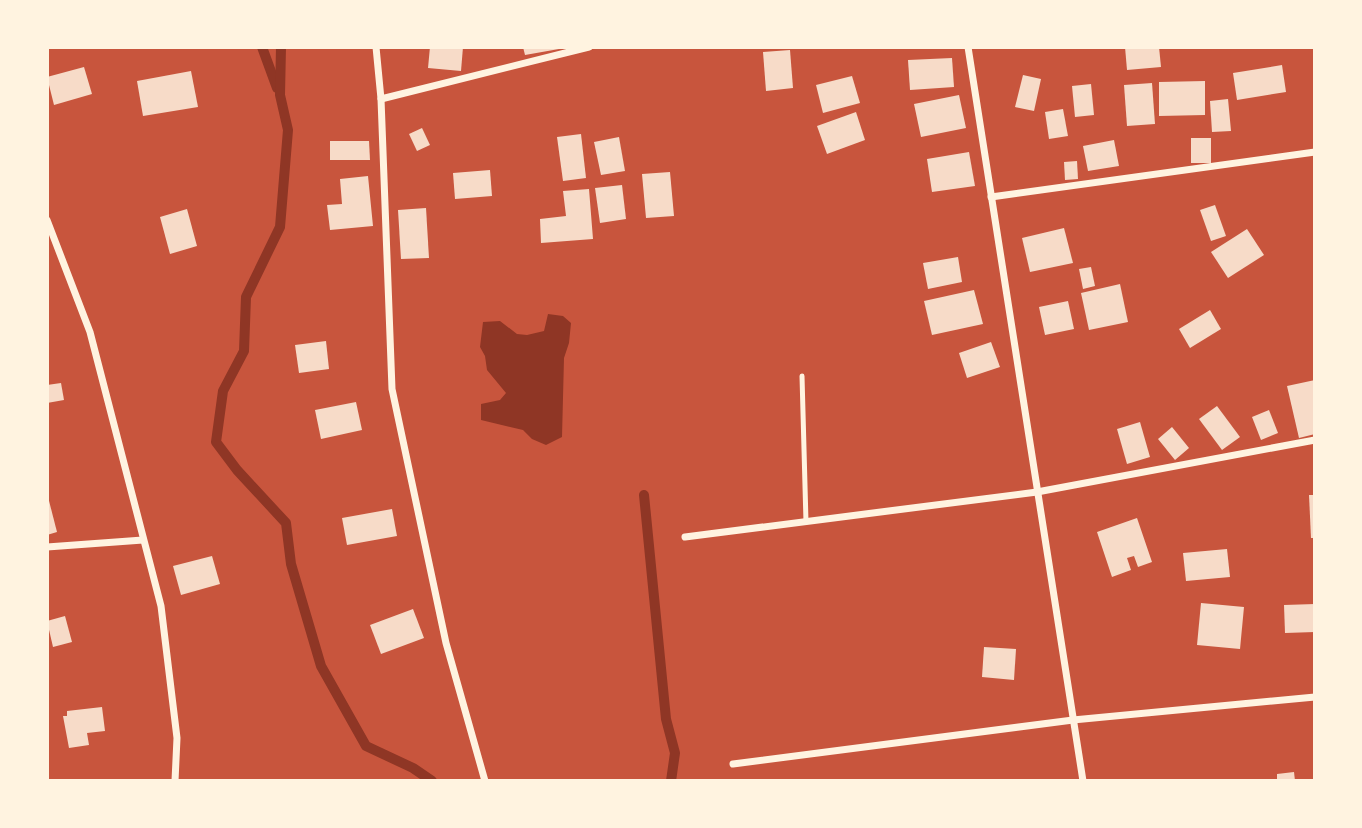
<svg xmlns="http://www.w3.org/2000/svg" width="1362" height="828" font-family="'Libre Baskerville',serif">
<rect width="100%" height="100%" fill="#c8553d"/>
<!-- water -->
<path fill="#8f3625" d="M548 314 563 316 571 323 569 343 564 358 562 437 546 445 532 439 523 430 481 420V404L500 400 506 393 487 370 485 356 480 347 483 322 500 321 517 334 527 335 544 331Z"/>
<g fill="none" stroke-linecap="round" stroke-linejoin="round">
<!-- stream -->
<g stroke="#8f3625" stroke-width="10">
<path d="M262 47 277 88"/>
<path d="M281 47 280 95 288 130 280 227 246 297 244 351 223 391 216 442 237 470 286 523 291 564 321 666 366 746 413 768 432 781"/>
<path d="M644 495 666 719 675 753 671 781"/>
</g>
</g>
<!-- building -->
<g fill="#f7dbc8">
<path d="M430 47H463L461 71 428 68Z"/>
<path d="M523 47H559V49L525 55Z"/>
<path d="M1125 47H1159L1161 67 1127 70Z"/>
<path d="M790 50 793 88 766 91 763 52Z"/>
<path d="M952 58 954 87 910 90 908 60Z"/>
<path d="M1282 65 1286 92 1237 100 1233 73Z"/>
<path d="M84 67 92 94 54 105 47 77Z"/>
<path d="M191 71 198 107 143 116 137 81Z"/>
<path d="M1023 75 1041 79 1034 111 1015 107Z"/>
<path d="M852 76 860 103 823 113 816 85Z"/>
<path d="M1205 81V115L1159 116V82Z"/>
<path d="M1152 83 1155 124 1127 126 1124 85Z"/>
<path d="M1091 84 1094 115 1075 117 1072 86Z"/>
<path d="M959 95 966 128 921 137 914 104Z"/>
<path d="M1228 99 1231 131 1212 132 1210 101Z"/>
<path d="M1063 109 1068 136 1049 139 1045 112Z"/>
<path d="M856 112 865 140 827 154 817 126Z"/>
<path d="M422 128 430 145 417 151 409 134Z"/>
<path d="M581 134 586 178 563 181 557 137Z"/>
<path d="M619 137 625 171 601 175 594 142Z"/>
<rect x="1191" y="138" width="20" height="25"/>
<path d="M1114 140 1119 166 1088 171 1083 146Z"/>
<path d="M330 141H369L370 160H330Z"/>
<path d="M969 152 975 186 932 192 927 159Z"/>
<path d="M1077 161 1078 179 1065 180 1064 162Z"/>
<path d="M490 170 492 196 455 199 453 173Z"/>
<path d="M670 172 674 216 646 218 642 174Z"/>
<path d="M368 176 373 226 330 230 327 205 342 204 340 179Z"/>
<path d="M622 185 626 219 600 223 595 188Z"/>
<path d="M589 189 593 239 541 243 540 219 566 216 563 191Z"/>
<path d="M1215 205 1226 236 1211 241 1200 210Z"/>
<path d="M426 208 429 258 401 259 398 210Z"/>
<path d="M187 209 197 246 170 254 160 217Z"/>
<path d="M1064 228 1073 263 1030 272 1022 238Z"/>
<path d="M1247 229 1264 255 1228 278 1211 252Z"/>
<path d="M958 257 962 282 928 289 923 263Z"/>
<path d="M1091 267 1095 286 1083 289 1079 269Z"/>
<path d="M1120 284 1128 322 1089 330 1081 293Z"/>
<path d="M974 290 983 324 932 335 924 301Z"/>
<path d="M1068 301 1074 329 1045 335 1039 307Z"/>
<path d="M1210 310 1221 329 1190 348 1179 329Z"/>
<path d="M326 341 329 369 299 373 295 345Z"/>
<path d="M991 342 1000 367 967 378 959 353Z"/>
<path d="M1315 380V434L1299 438 1287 386Z"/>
<path d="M61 383 64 400 47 403V385Z"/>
<path d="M356 402 362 430 321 439 315 410Z"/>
<path d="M1217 406 1240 437 1222 450 1199 419Z"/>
<path d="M1269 410 1278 433 1261 440 1252 417Z"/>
<path d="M1140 422 1150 457 1127 464 1117 429Z"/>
<path d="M1172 427 1189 448 1175 460 1158 439Z"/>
<path d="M47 493 57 532 47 535Z"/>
<path d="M1309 495H1315V538H1311Z"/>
<path d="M392 509 397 536 347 545 342 518Z"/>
<path d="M1137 518 1152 562 1138 567 1134 556 1127 558 1131 570 1112 577 1097 532Z"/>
<path d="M1227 549 1230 577 1186 581 1183 553Z"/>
<path d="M212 556 220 584 181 595 173 566Z"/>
<path d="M1201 603 1244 607 1240 649 1197 645Z"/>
<path d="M1315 604V632L1285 633 1284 605Z"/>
<path d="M413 609 424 638 381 654 370 625Z"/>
<path d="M65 616 72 642 53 647 47 621Z"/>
<path d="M984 647 1016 649 1014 680 982 677Z"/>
<path d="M102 707 105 731 87 733 89 745 69 748 63 716H67V711Z"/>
<path d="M1294 772 1295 781H1277V774Z"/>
</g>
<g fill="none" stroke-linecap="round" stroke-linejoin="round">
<!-- service -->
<path stroke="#fff3e0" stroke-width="5" d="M802 376 806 522"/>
<!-- minor -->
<g stroke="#fff3e0" stroke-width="7">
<path d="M376 47 381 99 392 389 446 643 485 781"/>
<path d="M968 47 1083 781"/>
<path d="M381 99 589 47"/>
<path d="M991 197 1315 152"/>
<path d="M47 220 90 332 161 606 177 738 175 781"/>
<path d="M685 537 1037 492 1315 440"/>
<path d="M47 547 143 540"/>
<path d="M733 764 1073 720 1315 697"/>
</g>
</g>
<!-- border -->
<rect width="1362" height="828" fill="none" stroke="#fff3e0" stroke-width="98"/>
</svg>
